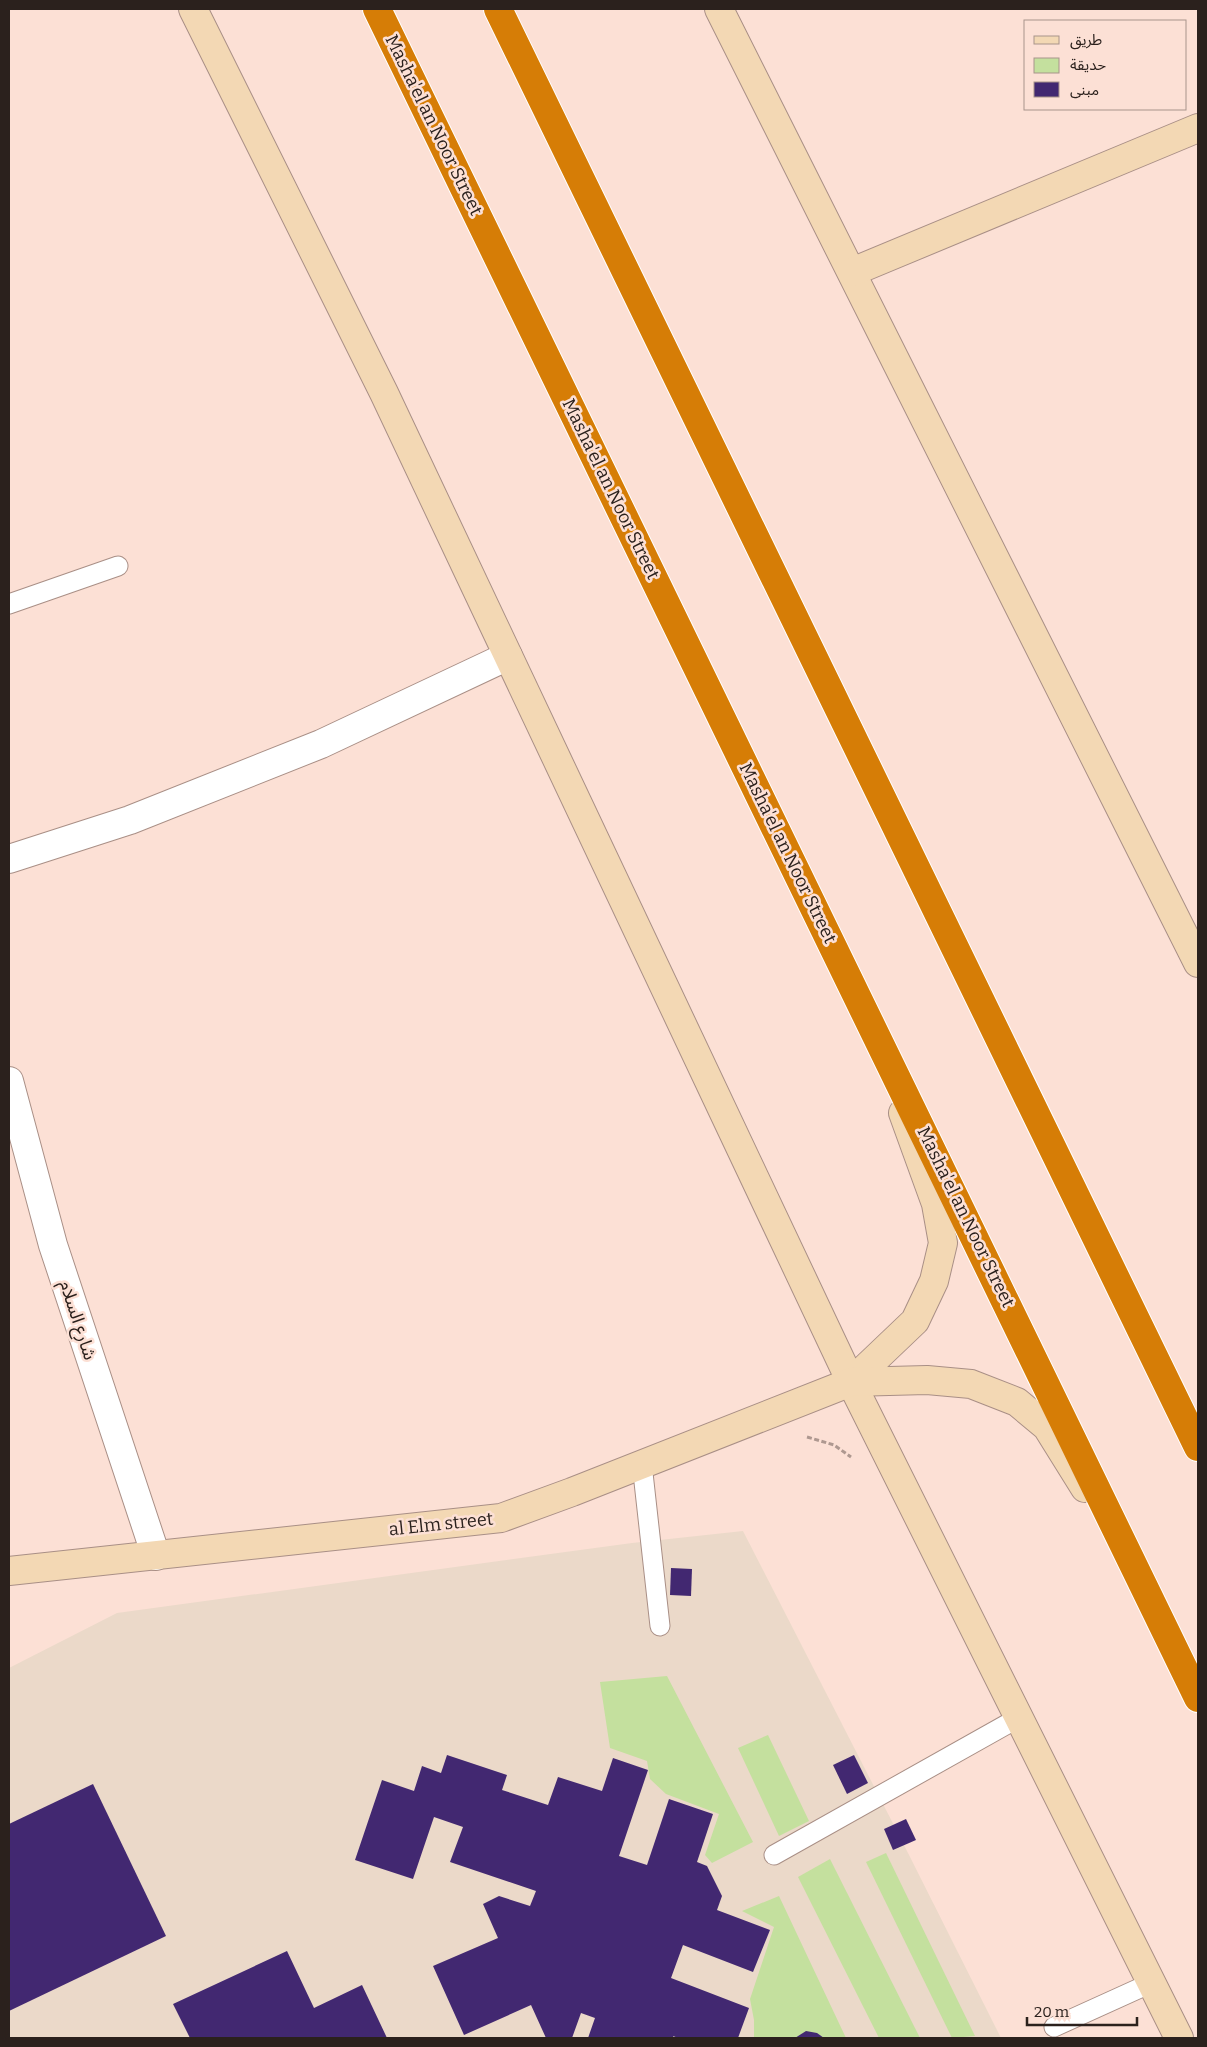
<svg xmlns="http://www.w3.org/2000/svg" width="1207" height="2047" font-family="Bitter,'Noto Sans Arabic',serif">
<rect width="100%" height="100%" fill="#fce0d5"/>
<!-- education -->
<path fill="#ebd9c9" d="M743 1531 902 1841 1001 2038H9V1668L117 1613 632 1543Z"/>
<!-- green -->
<g fill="#c4e09e">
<path d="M667 1676 753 1842 712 1863 705 1855 719 1814 666 1794 650 1779 647 1761 610 1748 600 1682Z"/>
<path d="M768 1735 809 1821 779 1836 738 1748Z"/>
<path d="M886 1853 975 2036 952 2038 866 1862Z"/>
<path d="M830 1859 920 2038H879L798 1877Z"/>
<path d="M779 1896 846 2038H754V2020L750 1999 774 1927 742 1911Z"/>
</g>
<!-- building -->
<g fill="#422871">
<path d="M671 1568 692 1569 691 1596 670 1595Z"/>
<path d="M447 1755 507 1775 502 1790 548 1805 558 1777 602 1791 613 1758 648 1770 619 1856 647 1865 669 1799 713 1814 697 1862 707 1866 722 1896 717 1910 770 1930 753 1972 683 1945 671 1978 749 2008 738 2038H678L673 2036 674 2038H588L595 2018 581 2013 572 2038H546L531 2005 464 2035 433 1966 498 1938 483 1904 499 1896 530 1906 536 1891 450 1862 463 1827 434 1817 413 1879 355 1860 382 1780 414 1791 422 1766 441 1773Z"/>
<path d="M854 1755 868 1783 847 1794 833 1765Z"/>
<path d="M93 1784 166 1936 9 2011V1824Z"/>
<path d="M906 1819 916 1840 893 1850 884 1829Z"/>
<path d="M287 1951 314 2008 362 1985 387 2038H190L173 2004Z"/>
<path d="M806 2031 817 2033 824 2038H795Z"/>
</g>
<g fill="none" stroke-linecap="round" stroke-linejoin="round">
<!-- lane casing -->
<g stroke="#a98f86" stroke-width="21">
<g id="lane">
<path d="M9 604 118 566"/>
<path d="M642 1464 660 1626"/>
<path d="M774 1855 1018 1718"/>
<path d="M1054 2027 1151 1983"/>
</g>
</g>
<!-- street casing -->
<g stroke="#a98f86" stroke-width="30">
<g id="street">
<path d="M9 859 130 820 321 744 508 656"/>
<path d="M9 1081 53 1245 156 1556"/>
</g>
</g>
<!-- secondary casing -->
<g stroke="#a98f86" stroke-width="30">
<g id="secondary">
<path d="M193 9 384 393 851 1382 1179 2038"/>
<path d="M719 9 1198 963"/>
<path d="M852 272 1198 128"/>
<path d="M851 1382 915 1321 934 1281 943 1243 936 1204 903 1113"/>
<path d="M9 1571 501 1518 572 1492 851 1382 927 1380 971 1384 1017 1402 1047 1427 1085 1488"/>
</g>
</g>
<!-- highway casing -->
<g stroke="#fff" stroke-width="30">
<g id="highway">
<path d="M377 9 1198 1698"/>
<path d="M498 9 1198 1447"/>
</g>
</g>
<!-- path -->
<path stroke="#ae9890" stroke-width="3" stroke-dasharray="5 2.5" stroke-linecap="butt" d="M807 1437 834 1445 851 1457"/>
<!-- lane -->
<use href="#lane" stroke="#fff" stroke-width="19"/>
<!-- street -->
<use href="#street" stroke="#fff" stroke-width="28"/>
<!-- secondary -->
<use href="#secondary" stroke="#f3d8b4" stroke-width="28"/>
<!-- highway -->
<use href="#highway" stroke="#d67d06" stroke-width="28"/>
</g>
<g text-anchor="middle" stroke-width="5" stroke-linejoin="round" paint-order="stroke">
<!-- street labels -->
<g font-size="18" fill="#2b211d" stroke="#fce0d5">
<text transform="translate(434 125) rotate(64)" y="6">Masha'el an Noor Street</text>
<text transform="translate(611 489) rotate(64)" y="6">Masha'el an Noor Street</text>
<text transform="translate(788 853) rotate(64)" y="6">Masha'el an Noor Street</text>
<text transform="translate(966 1217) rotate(64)" y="6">Masha'el an Noor Street</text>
<text transform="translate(78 1320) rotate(72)" y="6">شارع السلام</text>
<text transform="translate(441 1524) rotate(-6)" y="6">al Elm street</text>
</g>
</g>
<!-- border -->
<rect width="1207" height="2047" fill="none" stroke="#2b211d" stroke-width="20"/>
<!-- legend -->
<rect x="1024" y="20" width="162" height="90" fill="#fce0d5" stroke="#a8948b"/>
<rect x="1034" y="36" width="25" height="8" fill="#f3d8b4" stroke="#a8948b"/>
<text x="1070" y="45" font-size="15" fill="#2b211d">طريق</text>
<rect x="1034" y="58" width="25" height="15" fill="#c4e09e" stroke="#a8948b"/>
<text x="1070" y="70" font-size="15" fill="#2b211d">حديقة</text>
<rect x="1034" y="82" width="25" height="15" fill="#422871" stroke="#a8948b"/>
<text x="1070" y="95" font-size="15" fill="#2b211d">مبنى</text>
<!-- scale -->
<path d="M1027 2017v8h110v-8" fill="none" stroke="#2b211d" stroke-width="2.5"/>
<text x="1034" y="2017" font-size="15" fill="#2b211d" stroke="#fce0d5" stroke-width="4" paint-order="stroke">20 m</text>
</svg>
